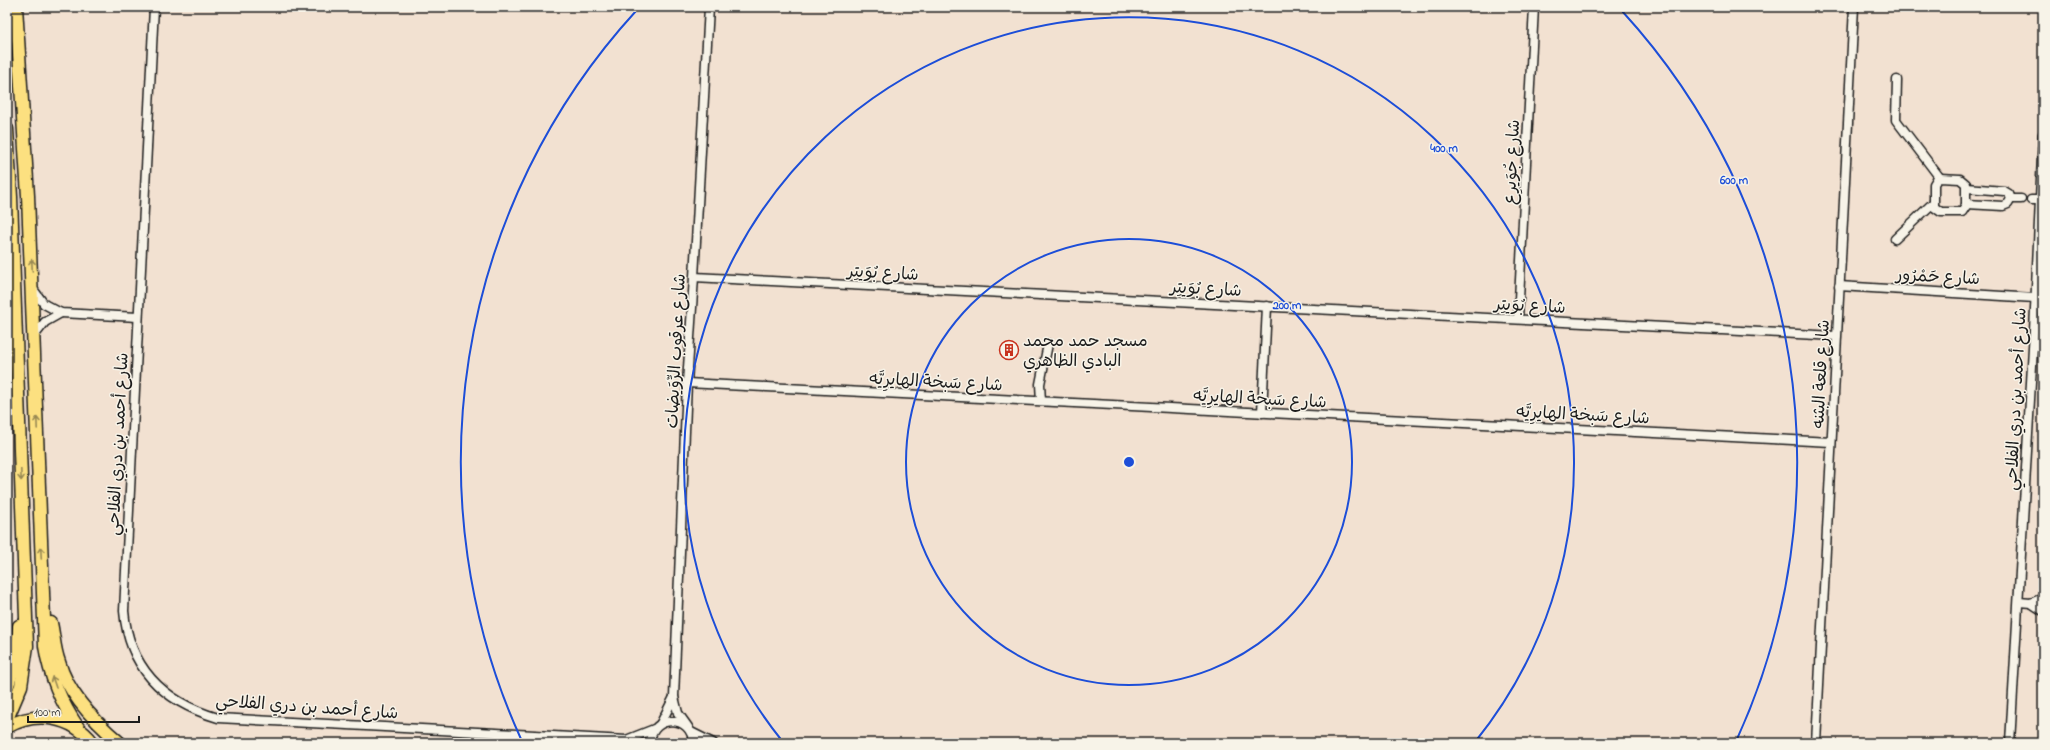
<svg xmlns="http://www.w3.org/2000/svg" width="2050" height="750" font-family="'Indie Flower','Playpen Sans Arabic',sans-serif">
<rect width="100%" height="100%" fill="#f2e1d1"/>
<filter id="ink" filterUnits="userSpaceOnUse"><feTurbulence type="fractalNoise" baseFrequency=".025" numOctaves="2"/><feDisplacementMap in="SourceGraphic" scale="8" xChannelSelector="R" yChannelSelector="G"/><feConvolveMatrix kernelMatrix="1 2 1 2 8 2 1 2 1" color-interpolation-filters="sRGB"/></filter>
<g filter="url(#ink)">
<g fill="none" stroke-linecap="round" stroke-linejoin="round">
<!-- street casing -->
<g stroke="#1c1c1c" stroke-width="11">
<g id="street">
<path d="M154 7 124 611C129 669 164 702 218 718L626 740 633 743"/>
<path d="M1897 80 1896 120 1940 178"/>
<path d="M1940 178 1960 179 1966 184V206L1962 212H1941L1934 207V184L1937 179Z"/>
<path d="M2011 199H2021"/>
<path d="M2031 200H2040"/>
<path d="M1966 204 2003 206 2008 204 2011 199 2009 194 2004 191 1967 188"/>
<path d="M1895 239 1933 203"/>
<path d="M694 277 1836 336"/>
<path d="M1839 286 2035 298"/>
<path d="M33 289 44 304 61 313 138 317"/>
<path d="M1518 319 1534 7"/>
<path d="M34 336 45 322 61 313"/>
<path d="M687 383 1831 442"/>
<path d="M1041 401 1040 384 1048 344"/>
<path d="M1262 413 1267 306"/>
<path d="M2019 602 2031 603 2043 598"/>
<path d="M2031 603 2043 611"/>
<path d="M661 723 674 697"/>
<path d="M688 727 678 713 674 697 687 383 694 277 709 7"/>
<path d="M691 732 713 743"/>
<path d="M626 740 654 729"/>
<path d="M650 743C651 714 693 714 693 743"/>
<path d="M1816 743 1854 7"/>
<path d="M2010 743 2034 331 2043 134"/>
</g>
</g>
<!-- primary casing -->
<g stroke="#1c1c1c" stroke-width="15">
<g id="primary">
<path d="M16 7 28 196 45 646C50 678 61 703 79 729"/>
<path d="M7 129 11 197 27 646 21 686 7 719"/>
<path d="M51 623C54 636 54 649 59 662 68 694 95 722 120 743"/>
<path d="M7 688 17 657 19 626"/>
<path d="M7 727C36 710 72 716 93 743"/>
</g>
</g>
<!-- street -->
<use href="#street" stroke="#f7f3e8" stroke-width="8"/>
<!-- primary -->
<use href="#primary" stroke="#fce080" stroke-width="12"/>
</g>
<!-- one-way arrows -->
<defs><path id="oneway-shaft" d="M-6 0H5M1.5-3L5.5 0L1.5 3" fill="none" stroke-width="1.6" stroke-linecap="round" stroke-linejoin="round"/></defs>
<g stroke="#978853">
<use href="#oneway-shaft" transform="translate(32 265) rotate(-93)"/>
<use href="#oneway-shaft" transform="translate(37 423) rotate(-92)"/>
<use href="#oneway-shaft" transform="translate(21 475) rotate(88)"/>
<use href="#oneway-shaft" transform="translate(41 553) rotate(-93)"/>
<use href="#oneway-shaft" transform="translate(54 682) rotate(-109)"/>
</g>
</g>
<!-- distance rings -->
<g fill="none" stroke="#1d4ed8" stroke-width="2">
<circle cx="1129" cy="462" r="223"/>
<path d="M783 742A445 445 0 1 1 1475 742"/>
<path d="M521 739A668 668 0 0 1 636 11M1622 11A668 668 0 0 1 1737 739"/>
</g>
<!-- icons -->
<defs>
<g id="building-ring" transform="scale(1)"><circle r="9.5" fill="#f7f3e8" stroke="#c8321e" stroke-width="1.5"/><path d="M-4-6H4V6H1V3H-1V6H-4ZM-2.5-4.3h1.7v1.8h-1.7ZM.8-4.3h1.7v1.8H.8ZM-2.5-1h1.7V.8h-1.7ZM.8-1h1.7V.8H.8Z" fill="#c8321e"/></g>
</defs>
<g fill-rule="evenodd">
<use href="#building-ring" x="1009" y="350"/>
</g>
<g text-anchor="middle" stroke-width="3" stroke-linejoin="round" paint-order="stroke">
<!-- street labels -->
<g font-size="17" fill="#1c1c1c" stroke="#f7f3e8">
<text transform="translate(1511 162) rotate(-87)" y="6">شارع جُوَيرِع</text>
<text transform="translate(883 272) rotate(3)" y="6">شارع بُوَيتِر</text>
<text transform="translate(1938 276) rotate(3)" y="6">شارع حَمْرُور</text>
<text transform="translate(1206 288) rotate(3)" y="6">شارع بُوَيتِر</text>
<text transform="translate(1530 305) rotate(3)" y="6">شارع بُوَيتِر</text>
<text transform="translate(675 351) rotate(-87)" y="6">شارع عرقوب الرِّوَيضات</text>
<text transform="translate(1820 374) rotate(-87)" y="6">شارع قلعة البثنه</text>
<text transform="translate(936 381) rotate(3)" y="6">شارع سَبخة الهايرِيَّه</text>
<text transform="translate(1260 398) rotate(3)" y="6">شارع سَبخة الهايرِيَّه</text>
<text transform="translate(2015 399) rotate(-87)" y="6">شارع أحمد بن دري الفلاحي</text>
<text transform="translate(1583 414) rotate(3)" y="6">شارع سَبخة الهايرِيَّه</text>
<text transform="translate(117 444) rotate(-87)" y="6">شارع أحمد بن دري الفلاحي</text>
<text transform="translate(307 706) rotate(4)" y="6">شارع أحمد بن دري الفلاحي</text>
</g>
<!-- poi labels -->
<g font-size="17" fill="#1c1c1c" stroke="#f7f3e8" text-anchor="start">
<text x="1023" y="346">مسجد حمد محمد<tspan x="1023" dy="20">البادي الظاهري</tspan></text>
</g>
</g>
<circle cx="1129" cy="462" r="6" fill="#1d4ed8" stroke="#f7f3e8" stroke-width="2"/>
<g font-size="12" text-anchor="middle" font-weight="bold" fill="#1d4ed8" stroke="#f7f3e8" stroke-width="3" stroke-linejoin="round" paint-order="stroke">
<text x="1444" y="152">400 m</text>
<text x="1734" y="184">600 m</text>
<text x="1287" y="309">200 m</text>
</g>
<!-- margin -->
<rect width="2050" height="750" fill="none" stroke="#f7f3e8" stroke-width="24"/>
<rect x="12" y="12" width="2026" height="726" fill="none" stroke="#1c1c1c" stroke-width="1.5" filter="url(#ink)"/>
<!-- scale -->
<path d="M28 716v6h111v-6" fill="none" stroke="#1c1c1c" stroke-width="2"/>
<text x="34" y="716" font-size="12" fill="#1c1c1c" stroke="#f7f3e8" stroke-width="3" paint-order="stroke">100 m</text>
</svg>
